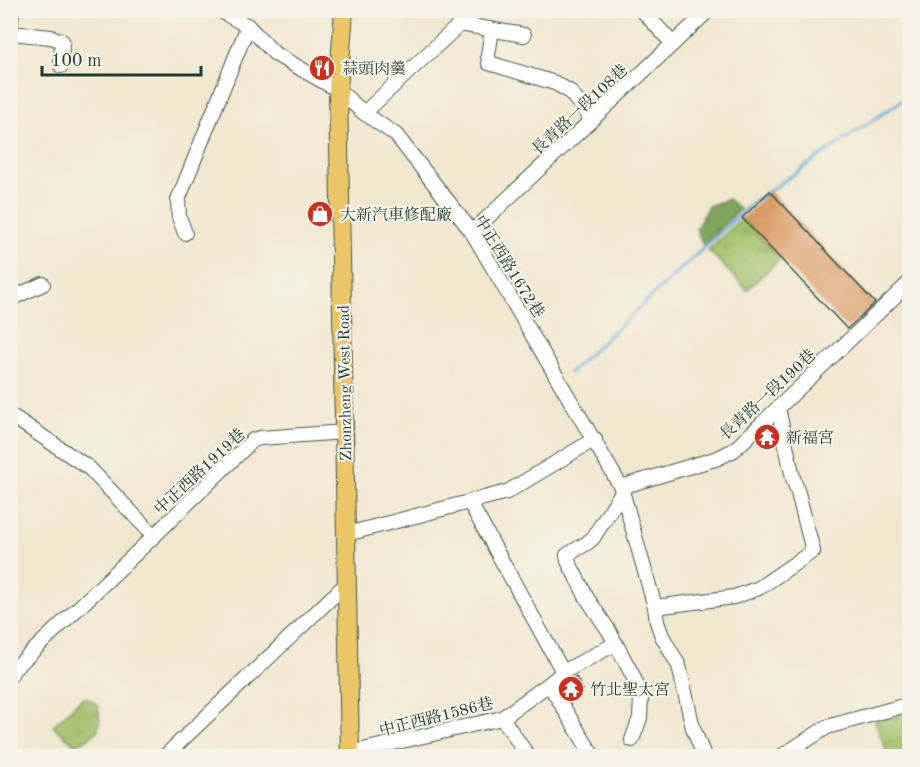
<svg xmlns="http://www.w3.org/2000/svg" width="920" height="767" font-family="'Old Standard TT','Noto Serif TC',serif">
<defs>
<pattern id="grass-tufts" width="24" height="20" patternUnits="userSpaceOnUse" patternTransform="scale(1.5)"><rect width="24" height="20" fill="#a0c069"/><path d="M3 7l-1-3M5 7V3M7 7l1-3M15 17l-1-3M17 17v-4M19 17l1-3" fill="none" stroke="#829d57"/></pattern>
<pattern id="forest-firs" width="22" height="20" patternUnits="userSpaceOnUse" patternTransform="scale(1.5)"><rect width="22" height="20" fill="#80a65d"/><path d="M5 1l3.5 6h-7zM16 11l3.5 6h-7z" fill="#68884e"/></pattern>
</defs>
<rect width="100%" height="100%" fill="#f7f3e8"/>
<filter id="ink" filterUnits="userSpaceOnUse"><feTurbulence type="fractalNoise" baseFrequency=".0167" numOctaves="2"/><feDisplacementMap in="SourceGraphic" scale="12" xChannelSelector="R" yChannelSelector="G"/><feConvolveMatrix kernelMatrix="1 2 1 2 8 2 1 2 1" color-interpolation-filters="sRGB"/></filter>
<filter id="wash" filterUnits="userSpaceOnUse"><feTurbulence type="fractalNoise" baseFrequency=".008" numOctaves="4" result="noise"/><feDisplacementMap in="SourceGraphic" scale="24" xChannelSelector="R" yChannelSelector="G"/><feGaussianBlur stdDeviation="1.35" result="paint"/><feColorMatrix in="noise" values="0 0 0 0 0 0 0 0 0 0 0 0 0 0 0 0 0 1.4 0 .05"/><feComposite in="paint" operator="in"/></filter>
<g filter="url(#wash)">
<rect width="100%" height="100%" fill="#f1e7cf"/>
<!-- grass -->
<g fill="url(#grass-tufts)" stroke="#607e4e" stroke-width="1.5">
<path d="M742 218 780 259 747 290 708 250Z"/>
<path d="M82 698H88L98 705C103 731 98 733 76 745L53 726Z"/>
<path d="M909 712V756H888L875 721Z"/>
</g>
<!-- forest -->
<path fill="url(#forest-firs)" stroke="#507248" stroke-width="1.5" d="M728 199 740 209 703 245 696 229 708 206Z"/>
<g fill="none" stroke-linecap="round" stroke-linejoin="round">
<!-- stream -->
<path stroke="#60aad8" stroke-width="3" d="M569 373 753 202 910 95"/>
</g>
<g id="blocks">
<!-- building -->
<g fill="#d7945b">
<path d="M770 191 875 303 847 329 742 218Z"/>
<path d="M774 432 776 442 760 443 759 438 765 433Z"/>
<path d="M576 677 583 690 569 699 561 687Z"/>
</g>
</g>
</g>
<g filter="url(#ink)">
<use href="#blocks" fill-opacity="0" stroke="#3e564b" stroke-width="1.5"/>
<g fill="none" stroke-linecap="round" stroke-linejoin="round">
<!-- minor casing -->
<g stroke="#3e564b" stroke-width="16">
<g id="minor">
<path d="M219 10 248 26 275 54 338 90 364 113 396 135 472 232 621 487 655 607 657 622 662 636 679 666 693 728 704 756"/>
<path d="M642 10 673 44"/>
<path d="M492 30 488 55 489 63 555 83 569 91 592 119"/>
<path d="M11 33 51 37 62 41 61 66"/>
<path d="M10 37 12 10"/>
<path d="M364 113 460 24 524 35"/>
<path d="M472 232 709 10"/>
<path d="M185 233 179 217 178 200 248 26"/>
<path d="M10 299 43 284"/>
<path d="M15 418 89 468 154 536 253 440 260 438 345 432"/>
<path d="M621 487 718 458 734 450 910 282"/>
<path d="M622 492 593 538 587 543 567 555 568 561 587 598 609 631 633 676 641 696 640 718 632 740"/>
<path d="M470 503 563 672"/>
<path d="M347 534 507 492 595 439"/>
<path d="M655 607 734 597 759 588 813 551 798 493 793 478 778 408"/>
<path d="M10 676 13 670 154 536"/>
<path d="M549 684 593 756"/>
<path d="M502 718 528 756"/>
<path d="M350 753 502 718 549 684 563 672 615 644"/>
<path d="M165 756 346 584"/>
<path d="M782 756 827 727 910 704"/>
</g>
</g>
<!-- major casing -->
<g stroke="#3e564b" stroke-width="20">
<path id="major" d="M344 10 338 90 350 756"/>
</g>
<!-- minor -->
<use href="#minor" stroke="#fff" stroke-width="14"/>
<!-- major -->
<use href="#major" stroke="#ebc669" stroke-width="18"/>
</g>
</g>
<!-- icons -->
<defs>
<g id="restaurant-disc" transform="scale(1.35)"><circle r="9.5" fill="#c8321e" stroke="#f7f3e8"/><path d="M-5-6h1v4h1v-4h1v4h1v-4h1v5L-1.5 .5V6h-2V.5L-5-1ZM5-6V6H3V1.5H1.5Q1.5-4 5-6Z" fill="#fff"/></g>
<g id="shop-disc" transform="scale(1.35)"><circle r="9.5" fill="#c8321e" stroke="#f7f3e8"/><path d="M-5-2.5h2.3a2.7 3.5 0 0 1 5.4 0H5L5.5 6h-11ZM-1.5-2.5h3a1.5 2.3 0 0 0-3 0Z" fill="#fff"/></g>
<g id="temple-disc" transform="scale(1.35)"><circle r="9.5" fill="#c8321e" stroke="#f7f3e8"/><path d="M0-6L5-2H3V0L6.5 2.5H4V6H1.5V3h-3V6H-4V2.5H-6.5L-3 0V-2H-5Z" fill="#fff"/></g>
</defs>
<g fill-rule="evenodd">
<use href="#restaurant-disc" x="322" y="68"/>
<use href="#shop-disc" x="320" y="214"/>
<use href="#temple-disc" x="767" y="437"/>
<use href="#temple-disc" x="571" y="689"/>
</g>
<g text-anchor="middle" stroke-width="4.5" stroke-linejoin="round" paint-order="stroke">
<!-- poi labels -->
<g font-size="16" fill="#1f3d34" stroke="#f7f3e8" text-anchor="start">
<text x="342" y="74">蒜頭肉羹</text>
<text x="340" y="220">大新汽車修配廠</text>
<text x="786" y="443">新福宮</text>
<text x="590" y="695">竹北聖太宮</text>
</g>
<!-- street labels -->
<g font-size="16" fill="#1f3d34" stroke="#f7f3e8">
<text transform="translate(579 109) rotate(-43)" y="6">長青路一段108巷</text>
<text transform="translate(510 266) rotate(58)" y="6">中正西路1672巷</text>
<text transform="translate(344 383) rotate(-91)" y="6">Zhonzheng West Road</text>
<text transform="translate(767 394) rotate(-43)" y="6">長青路一段190巷</text>
<text transform="translate(199 471) rotate(-43)" y="6">中正西路1919巷</text>
<text transform="translate(436 716) rotate(-14)" y="6">中正西路1586巷</text>
</g>
</g>
<!-- margin -->
<rect width="920" height="767" fill="none" stroke="#f7f3e8" stroke-width="36"/>
<!-- scale -->
<path d="M42 66v9h159v-9" fill="none" stroke="#1f3d34" stroke-width="3"/>
<text x="51" y="66" font-size="18" fill="#1f3d34" stroke="#f7f3e8" stroke-width="4.5" paint-order="stroke">100 m</text>
</svg>
